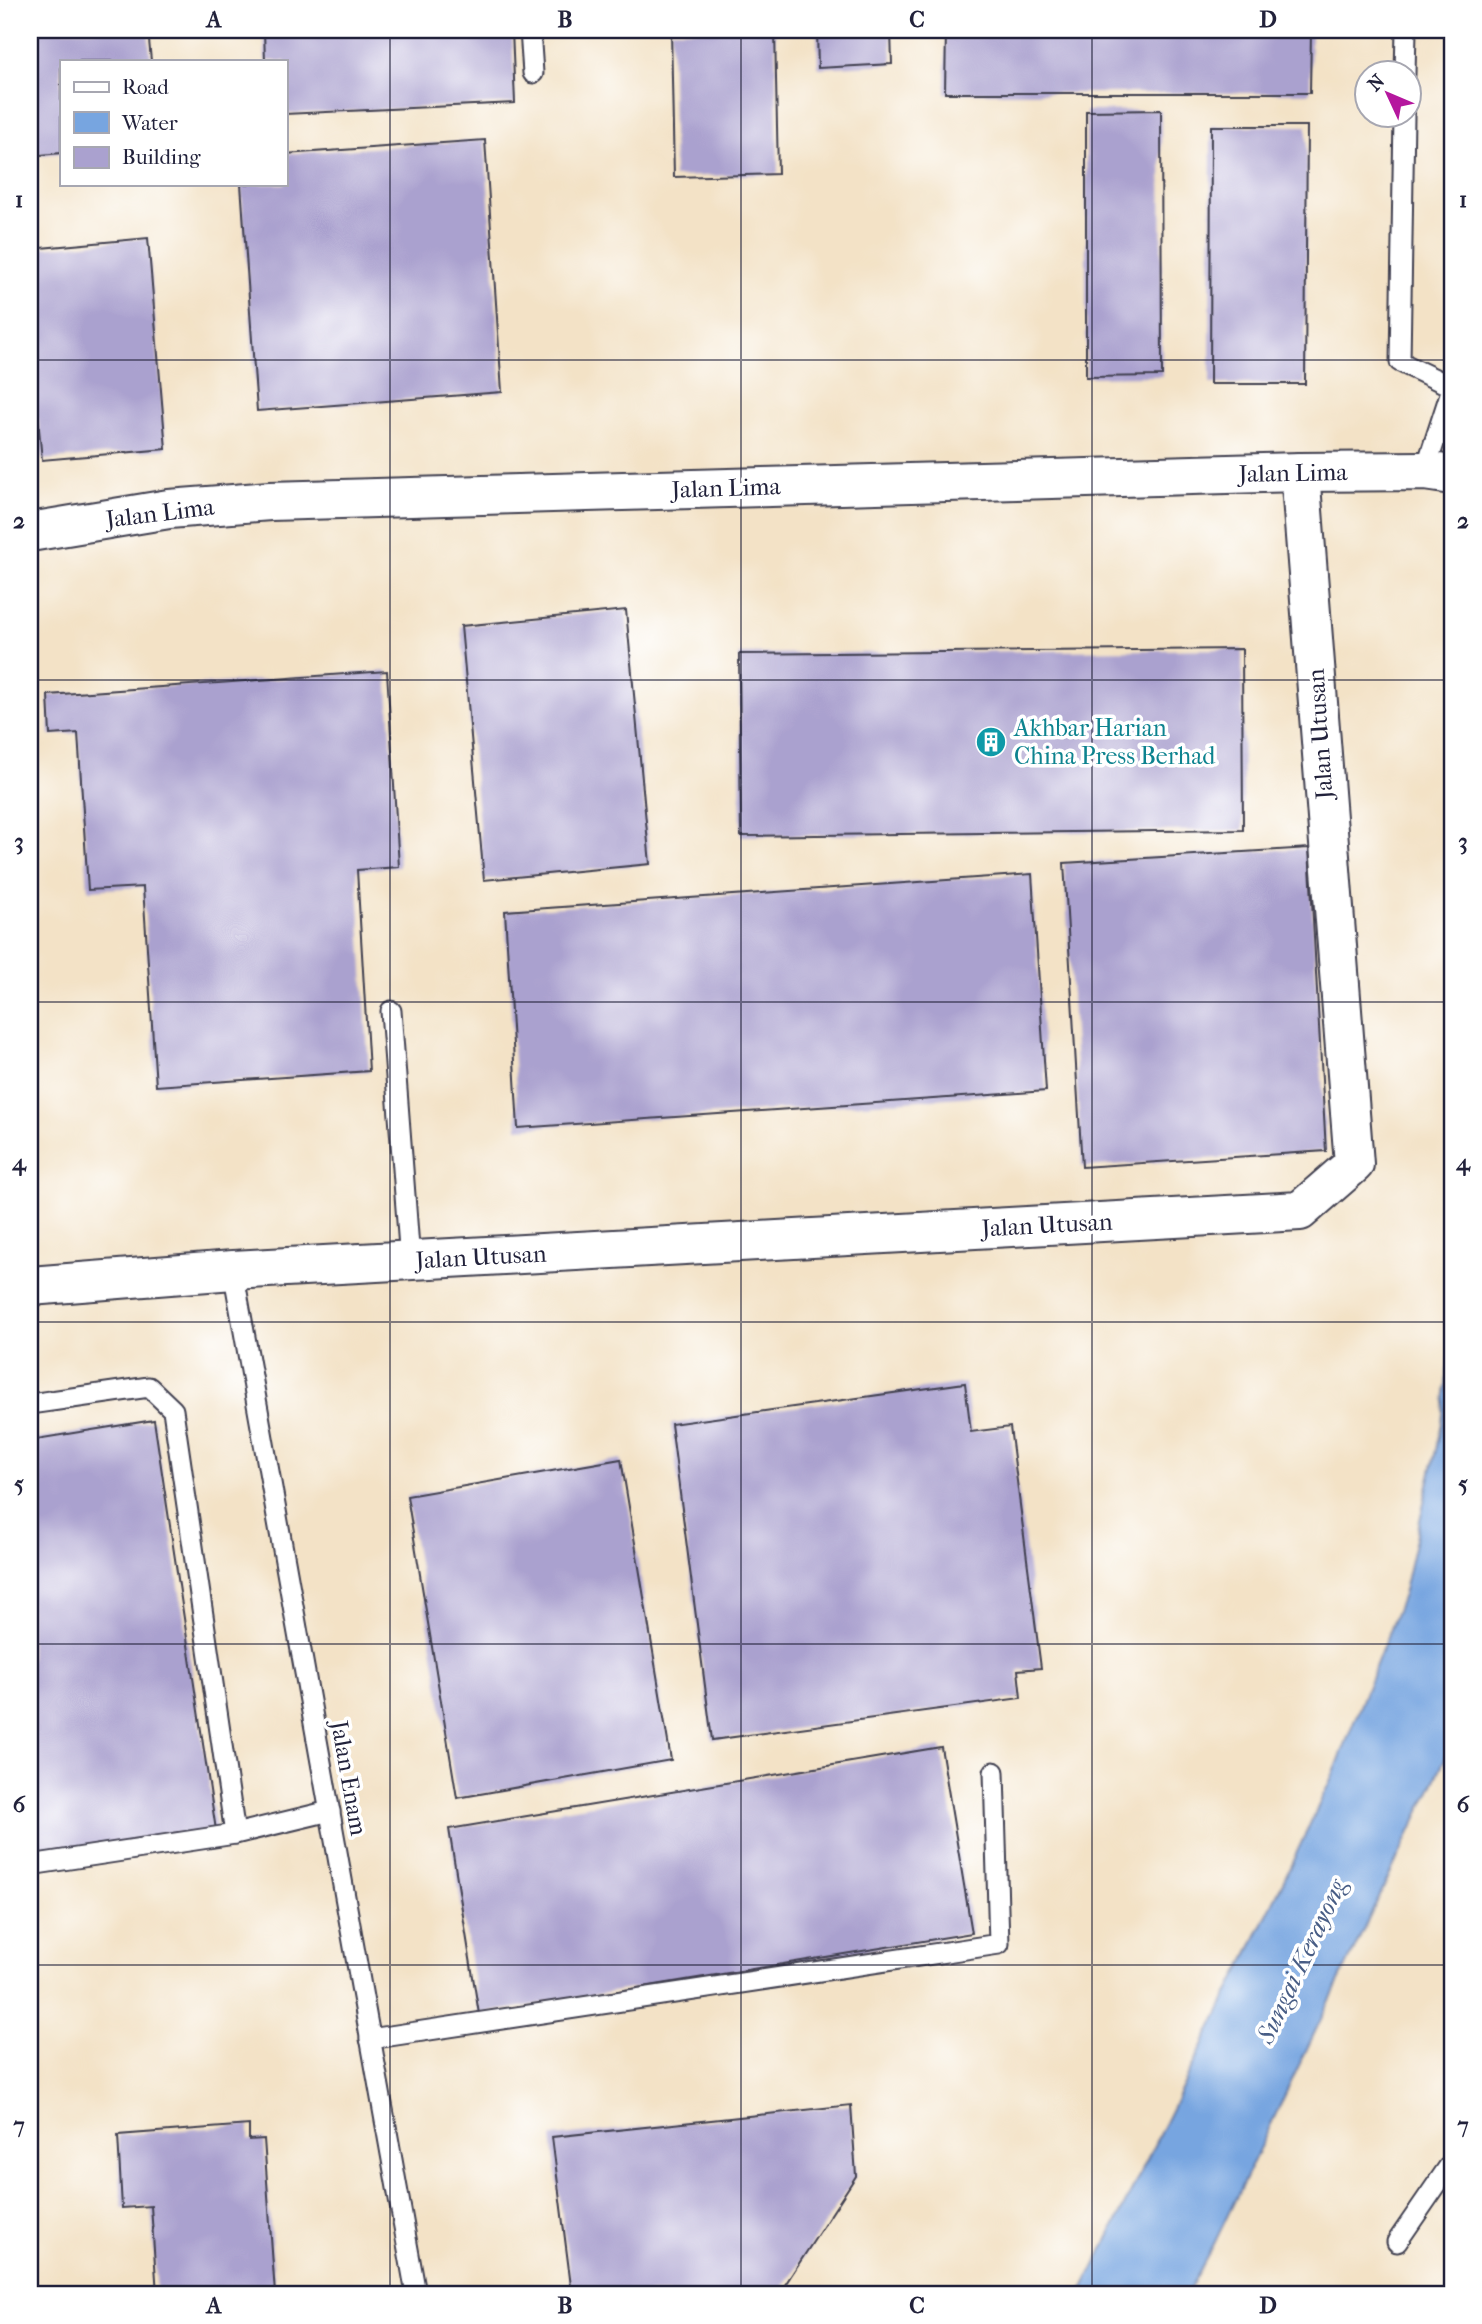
<svg xmlns="http://www.w3.org/2000/svg" width="1482" height="2324" font-family="'IM FELL French Canon',serif">
<rect width="100%" height="100%" fill="#fff"/>
<filter id="ink" filterUnits="userSpaceOnUse"><feTurbulence type="fractalNoise" baseFrequency=".0143" numOctaves="2"/><feDisplacementMap in="SourceGraphic" scale="14" xChannelSelector="R" yChannelSelector="G"/><feConvolveMatrix kernelMatrix="1 2 1 2 8 2 1 2 1" color-interpolation-filters="sRGB"/></filter>
<filter id="wash" filterUnits="userSpaceOnUse"><feTurbulence type="fractalNoise" baseFrequency=".00686" numOctaves="4" result="noise"/><feDisplacementMap in="SourceGraphic" scale="28" xChannelSelector="R" yChannelSelector="G"/><feGaussianBlur stdDeviation="1.57" result="paint"/><feColorMatrix in="noise" values="0 0 0 0 0 0 0 0 0 0 0 0 0 0 0 0 0 1.4 0 .05"/><feComposite in="paint" operator="in"/></filter>
<g filter="url(#wash)">
<rect width="100%" height="100%" fill="#f3e2c6"/>
<!-- water -->
<path fill="#77a5e0" stroke="#4c648e" stroke-width="2" d="M1452 1326V1744L1214 2244 1187 2294H1081L1284 1880 1336 1768 1403 1595 1442 1423Z"/>
<g id="blocks">
<!-- building -->
<g fill="#aaa1cf">
<path d="M30 30H148L151 61H61V153L30 156Z"/>
<path d="M264 30H512L515 103 285 114V61H265Z"/>
<path d="M671 30H775L778 174 674 177Z"/>
<path d="M817 30H891L892 64 818 68Z"/>
<path d="M946 30H1311L1310 93H945Z"/>
<path d="M1161 110 1162 376 1086 377V111Z"/>
<path d="M1211 126H1307L1305 384H1210Z"/>
<path d="M485 140 502 392 257 411 241 184H285V154Z"/>
<path d="M148 238 166 449 42 460 38 418 30 419V249Z"/>
<path d="M626 610 650 864 484 880 461 626Z"/>
<path d="M1242 649 1243 830 741 836 739 654Z"/>
<path d="M387 671 399 867 357 870 369 1071 156 1086 143 887 88 890 78 733 50 735 48 695Z"/>
<path d="M1309 848 1326 1151 1082 1167 1064 863Z"/>
<path d="M1032 874 1046 1091 518 1128 505 911Z"/>
<path d="M965 1383 971 1432 1010 1427 1041 1668 1018 1670 1021 1698 712 1740 671 1424Z"/>
<path d="M154 1420 216 1830 30 1859V1440Z"/>
<path d="M621 1459 671 1760 457 1798 407 1496Z"/>
<path d="M941 1747 972 1933 479 2014 449 1829Z"/>
<path d="M851 2105 856 2176 779 2294H572L552 2137Z"/>
<path d="M249 2125V2140L264 2139 275 2294H157L151 2206 122 2208 118 2135Z"/>
</g>
</g>
</g>
<g filter="url(#ink)">
<use href="#blocks" fill-opacity="0" stroke="#413f50" stroke-width="2"/>
<g fill="none" stroke-linecap="round" stroke-linejoin="round">
<!-- service casing -->
<g stroke="#413f50" stroke-width="23">
<g id="service">
<path d="M530 30 533 73"/>
<path d="M1405 74 1406 30"/>
<path d="M1404 116 1400 362 1452 387"/>
<path d="M1425 471 1452 388"/>
<path d="M391 1011 410 1261"/>
<path d="M233 1270 416 2294"/>
<path d="M30 1404 149 1387 173 1410 235 1834"/>
<path d="M30 1865 235 1834 330 1811"/>
<path d="M370 2039 999 1944 994 1772"/>
<path d="M1397 2242 1452 2162"/>
</g>
</g>
<!-- minor casing -->
<g stroke="#413f50" stroke-width="42">
<g id="minor">
<path d="M30 532 169 509 270 501 1300 472 1425 471 1452 475"/>
<path d="M30 1286 233 1270 1300 1211 1354 1164 1300 472"/>
</g>
</g>
<!-- service -->
<use href="#service" stroke="#fff" stroke-width="19"/>
<!-- minor -->
<use href="#minor" stroke="#fff" stroke-width="38"/>
</g>
</g>
<!-- grid -->
<path fill="none" stroke="#22223b" stroke-width="2" stroke-opacity="0.55" d="M390 30V2294M741 30V2294M1092 30V2294M30 360H1452M30 680H1452M30 1002H1452M30 1322H1452M30 1644H1452M30 1965H1452"/>
<!-- icons -->
<defs>
<g id="building-disc" transform="scale(1.575)"><circle r="9.5" fill="#0f9aa8" stroke="#fff"/><path d="M-4-6H4V6H1V3H-1V6H-4ZM-2.5-4.3h1.7v1.8h-1.7ZM.8-4.3h1.7v1.8H.8ZM-2.5-1h1.7V.8h-1.7ZM.8-1h1.7V.8H.8Z" fill="#fff"/></g>
</defs>
<g fill-rule="evenodd">
<use href="#building-disc" x="991" y="742"/>
</g>
<g text-anchor="middle" stroke-width="7" stroke-linejoin="round" paint-order="stroke">
<!-- street labels -->
<g font-size="24" fill="#22223b" stroke="#fff">
<text transform="translate(1293 473) rotate(-1)" y="8">Jalan Lima</text>
<text transform="translate(726 488) rotate(-2)" y="8">Jalan Lima</text>
<text transform="translate(160 513) rotate(-7)" y="8">Jalan Lima</text>
<text transform="translate(1320 734) rotate(-94)" y="8">Jalan Utusan</text>
<text transform="translate(1047 1225) rotate(-3)" y="8">Jalan Utusan</text>
<text transform="translate(481 1257) rotate(-3)" y="8">Jalan Utusan</text>
<text transform="translate(349 1778) rotate(80)" y="8">Jalan Enam</text>
</g>
<!-- culture labels -->
<g font-size="24" fill="#0d838f" stroke="#fff" text-anchor="start">
<text x="1014" y="736">Akhbar Harian<tspan x="1014" dy="28">China Press Berhad</tspan></text>
</g>
<!-- water labels -->
<g font-size="26" font-style="italic" fill="#485d85" stroke="#fff">
<text transform="translate(1301 1961) rotate(-65)" y="9">Sungai Kerayong</text>
</g>
</g>
<!-- margin -->
<rect width="1482" height="2324" fill="none" stroke="#fff" stroke-width="77"/>
<!-- legend -->
<rect x="60" y="60" width="228" height="126" fill="#ffffff" stroke="#a7a7b1" stroke-width="2"/>
<rect x="74" y="82" width="35" height="10" fill="#ffffff" stroke="#a7a7b1" stroke-width="2"/>
<text x="122" y="94" font-size="21" fill="#22223b">Road</text>
<rect x="74" y="112" width="35" height="21" fill="#77a5e0" stroke="#a7a7b1" stroke-width="2"/>
<text x="122" y="130" font-size="21" fill="#22223b">Water</text>
<rect x="74" y="147" width="35" height="21" fill="#aaa1cf" stroke="#a7a7b1" stroke-width="2"/>
<text x="122" y="164" font-size="21" fill="#22223b">Building</text>
<!-- north arrow -->
<g transform="translate(1388 94) rotate(314)"><circle r="33" fill="#ffffff" stroke="#a7a7b1" stroke-width="2"/>
<path d="M0-5L12 26L0 18L-12 26Z" fill="#b5179e"/>
<text y="-10" font-size="19" font-weight="bold" text-anchor="middle" fill="#22223b">N</text>
</g>
<rect x="38" y="38" width="1406" height="2248" fill="none" stroke="#22223b" stroke-width="2.5"/>
<g font-size="23" text-anchor="middle" font-weight="bold" fill="#22223b">
<text x="214" y="27">A</text>
<text x="565" y="27">B</text>
<text x="917" y="27">C</text>
<text x="1268" y="27">D</text>
<text x="19" y="207">1</text>
<text x="1463" y="207">1</text>
<text x="19" y="528">2</text>
<text x="1463" y="528">2</text>
<text x="19" y="849">3</text>
<text x="1463" y="849">3</text>
<text x="19" y="1170">4</text>
<text x="1463" y="1170">4</text>
<text x="19" y="1491">5</text>
<text x="1463" y="1491">5</text>
<text x="19" y="1812">6</text>
<text x="1463" y="1812">6</text>
<text x="19" y="2133">7</text>
<text x="1463" y="2133">7</text>
<text x="214" y="2313">A</text>
<text x="565" y="2313">B</text>
<text x="917" y="2313">C</text>
<text x="1268" y="2313">D</text>
</g>
</svg>
